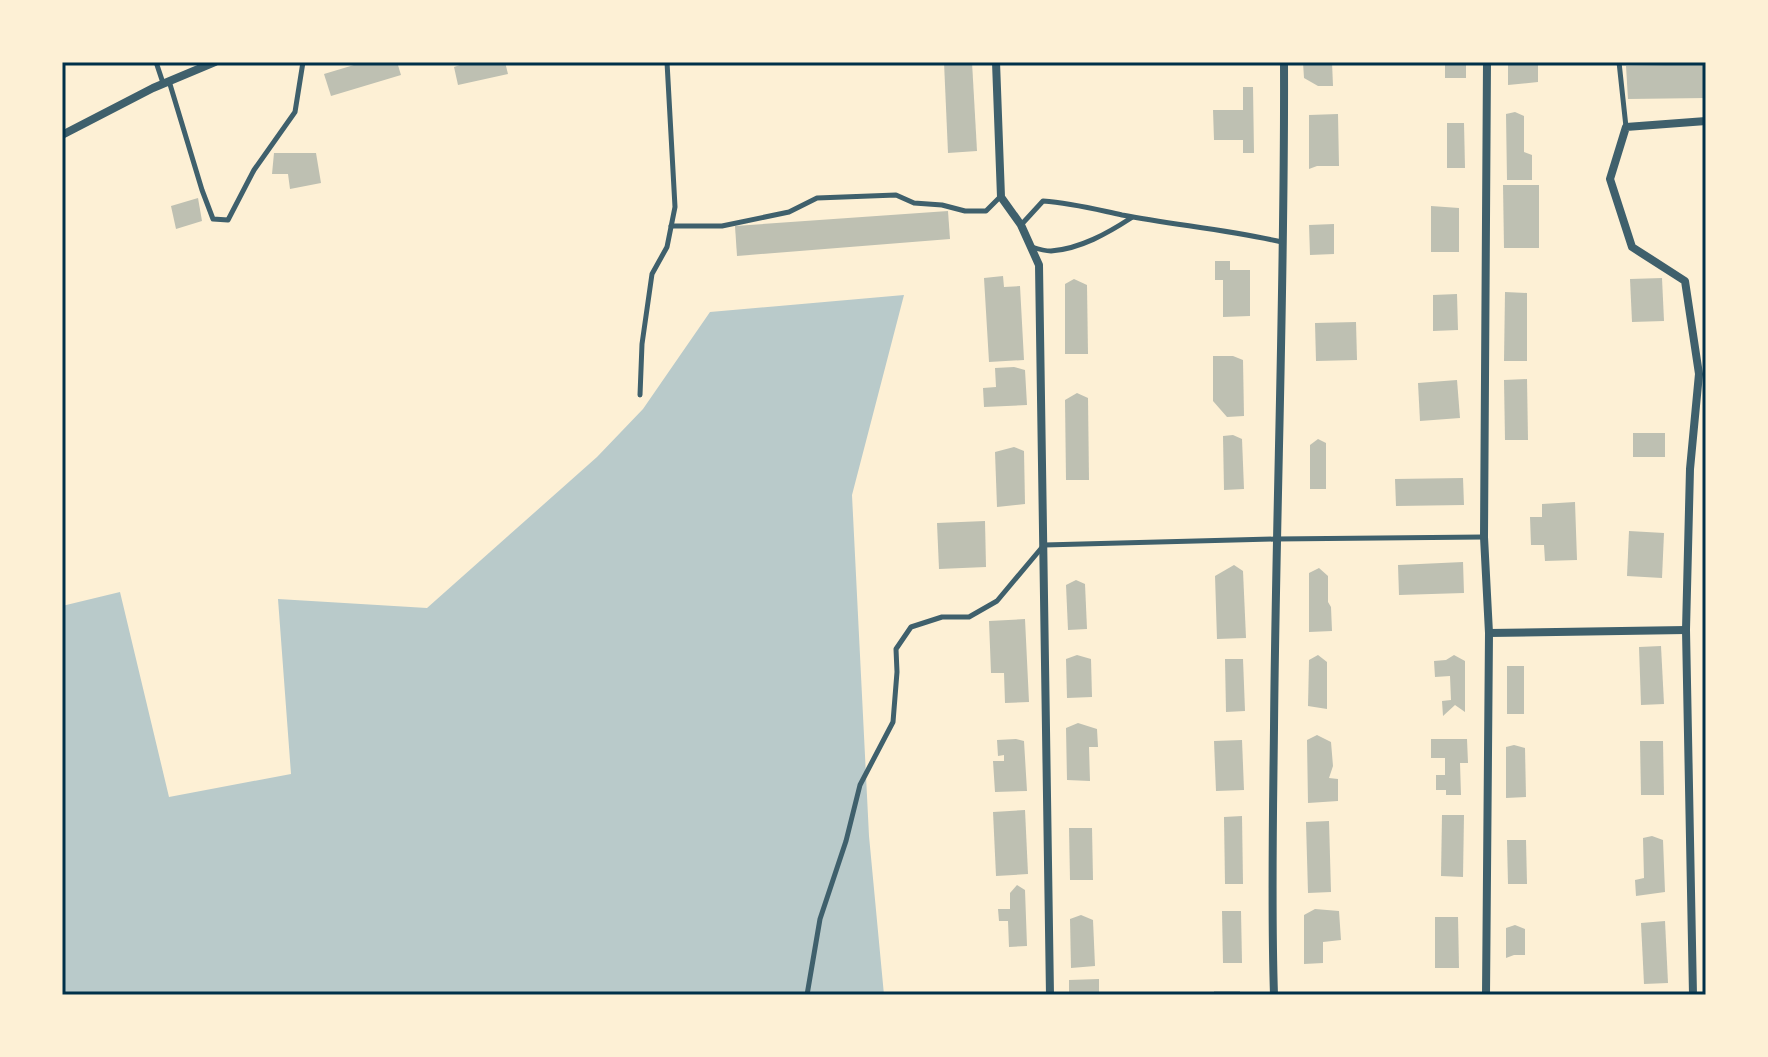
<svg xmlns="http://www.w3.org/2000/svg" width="1768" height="1057" font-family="'DejaVu Sans',sans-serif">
<rect width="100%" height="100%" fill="#fdf0d5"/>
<!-- green -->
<path fill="#b9caca" d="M904 295 852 495 869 836 884 995H62V606L120 592 169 797 291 774 278 599 427 608 597 457 643 409 710 312Z"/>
<!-- building -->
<g fill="#bec0b2">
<path d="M364 62H397L401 75 331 96 324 74Z"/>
<path d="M459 62H505L508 74 458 85 454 67 460 65Z"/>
<path d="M944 62H972L977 151 948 153Z"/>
<path d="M1303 62H1332L1333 86H1318L1304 78Z"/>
<rect x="1445" y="62" width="21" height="16"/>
<path d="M1508 62H1538V82L1508 85Z"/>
<path d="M1706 64V98L1628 99 1626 66Z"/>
<path d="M1243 87H1253L1254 153H1243V140H1214L1213 110H1243Z"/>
<path d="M1515 112 1524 116V152L1532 155V180H1507L1506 114Z"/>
<path d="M1338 114 1339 166H1317L1309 169V115Z"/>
<path d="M1447 123H1464L1465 168H1447Z"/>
<path d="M274 153H316L321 183 290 189 288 174H272Z"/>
<path d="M1503 185H1539V248H1504Z"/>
<path d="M198 198 202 221 176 229 171 206Z"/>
<path d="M1431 206 1459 208V252H1431Z"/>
<path d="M948 211 950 239 737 256 735 226Z"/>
<path d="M1334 224V254L1310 255 1309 225Z"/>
<path d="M1215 261H1230V270H1250V316L1223 317V280H1215Z"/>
<path d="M1003 276 1004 287 1020 286 1024 360 989 362 984 278Z"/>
<path d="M1662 278 1664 321 1632 322 1630 279Z"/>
<path d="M1074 279 1087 285 1088 354H1065V284Z"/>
<path d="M1505 292 1527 293V361H1504Z"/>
<path d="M1457 294 1458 330 1433 331V295Z"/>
<path d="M1356 322 1357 360 1316 361 1315 323Z"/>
<path d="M1213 356H1233L1243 360 1244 416 1227 417 1213 401Z"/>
<path d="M1014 367 1025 370 1027 405 984 407 983 388 996 387 995 368Z"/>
<path d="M1527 379 1528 440H1505L1504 380Z"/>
<path d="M1457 380 1460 418 1420 421 1418 383Z"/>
<path d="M1077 393 1088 398 1089 480H1066L1065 400Z"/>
<rect x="1633" y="433" width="32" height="24"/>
<path d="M1233 435 1242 439 1244 489 1224 490 1223 436Z"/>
<path d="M1318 439 1326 443V489H1310V445Z"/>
<path d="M1014 447 1024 451 1025 504 997 507 995 452Z"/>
<path d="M1463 478 1464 505 1396 506 1395 479Z"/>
<path d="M1575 502 1577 560 1545 561 1544 545H1531L1530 517H1542V504Z"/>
<path d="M985 521 986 567 939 569 937 523Z"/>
<path d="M1629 531 1664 533 1662 578 1627 576Z"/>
<path d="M1463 562 1464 593 1399 595 1398 565Z"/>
<path d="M1234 565 1243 571 1246 638 1217 639 1215 576Z"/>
<path d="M1319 568 1328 576V602L1331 607 1332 631 1309 632V573Z"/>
<path d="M1076 580 1085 584 1087 629 1068 630 1066 585Z"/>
<path d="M1025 619 1029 702 1005 703 1004 673H991L989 621Z"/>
<path d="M1661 646 1664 704 1641 705 1639 647Z"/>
<path d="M1077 655 1091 659 1092 697 1067 698 1066 659Z"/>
<path d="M1318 655 1327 662V709L1308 706 1309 660Z"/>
<path d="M1454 655 1465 661V712L1455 705 1443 716 1442 701 1451 700 1450 676 1435 677 1434 661 1446 660Z"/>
<path d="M1225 659H1243L1245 711 1226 712Z"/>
<rect x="1507" y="666" width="17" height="48"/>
<path d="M1078 723 1097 729 1098 747H1089L1090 781 1067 780 1066 728Z"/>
<path d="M1317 735 1331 742 1333 766 1329 778 1338 779V801L1308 803 1307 740Z"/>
<path d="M1016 739 1024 741 1027 791 995 792 993 761H1004V755L998 756 997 740Z"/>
<path d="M1431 739H1467L1468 763H1460L1461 795H1446V790H1436V775H1445V758H1431Z"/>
<path d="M1242 740 1244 790 1216 791 1214 741Z"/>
<path d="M1640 741H1663L1664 795H1641Z"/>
<path d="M1514 745 1525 748 1526 797 1506 798V747Z"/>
<path d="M1025 810 1028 874 996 876 993 812Z"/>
<path d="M1442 815H1464L1463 877 1441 876Z"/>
<path d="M1242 816 1243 884H1225L1224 817Z"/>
<path d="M1329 821 1331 892 1308 893 1306 822Z"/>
<path d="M1069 828H1092L1093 880H1070Z"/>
<path d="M1652 836 1663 840 1665 892 1636 896 1635 880 1644 878 1643 838Z"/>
<path d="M1507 840H1526L1527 884H1508Z"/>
<path d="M1017 885 1025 890 1027 946 1009 947 1008 921H999L998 909H1010V893Z"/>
<path d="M1315 909 1339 911 1341 940 1323 942V963L1304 964V915Z"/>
<path d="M1222 911H1241L1242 963H1223Z"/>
<path d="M1081 915 1093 920 1095 966 1071 968 1070 919Z"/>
<path d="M1435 917H1458L1459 968H1435Z"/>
<path d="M1665 921 1668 983 1644 984 1641 923Z"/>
<path d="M1515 925 1525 929V955H1514L1506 958V928Z"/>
<path d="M1099 979V995H1069V980Z"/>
<rect x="1214" y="991" width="26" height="4"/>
</g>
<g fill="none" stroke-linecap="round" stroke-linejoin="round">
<!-- service -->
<g stroke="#3f606c" stroke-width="5">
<path d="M156 62 163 83"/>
<path d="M1619 62 1626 127"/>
<path d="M169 81 202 190 213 219 228 220 254 170 295 112 303 62"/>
<path d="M1021 225 1043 201C1072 203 1094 209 1122 215 1175 225 1229 230 1282 242"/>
<path d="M671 226H722L789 212 817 198 896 195 914 203 942 205 965 211H986L1000 197"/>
<path d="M1032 247C1038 249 1045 251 1051 251 1080 249 1108 233 1131 218"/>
<path d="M640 395 642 344 652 274 667 247 675 207 667 62"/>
<path d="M807 995 820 919 846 841 860 785 893 722 897 672 896 649 911 627 942 617H969L997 601 1044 545 1276 539 1483 537"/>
</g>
<!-- minor -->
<g stroke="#3f606c" stroke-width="8">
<path d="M996 62 1001 197 1021 225 1039 265 1050 995"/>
<path d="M62 135 153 88 215 62"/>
<path d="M1489 633 1686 630"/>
<path d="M1274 995C1271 906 1273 817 1274 728 1276 506 1285 284 1284 62"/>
<path d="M1486 995 1489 633 1484 537 1487 62"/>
<path d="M1693 995 1686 630 1690 469 1699 374 1685 281 1632 247 1610 179 1626 127 1706 121"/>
</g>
</g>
<!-- border -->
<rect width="1768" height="1057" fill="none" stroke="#fdf0d5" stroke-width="128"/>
<rect x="64" y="64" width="1640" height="929" fill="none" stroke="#003049" stroke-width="3"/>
</svg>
